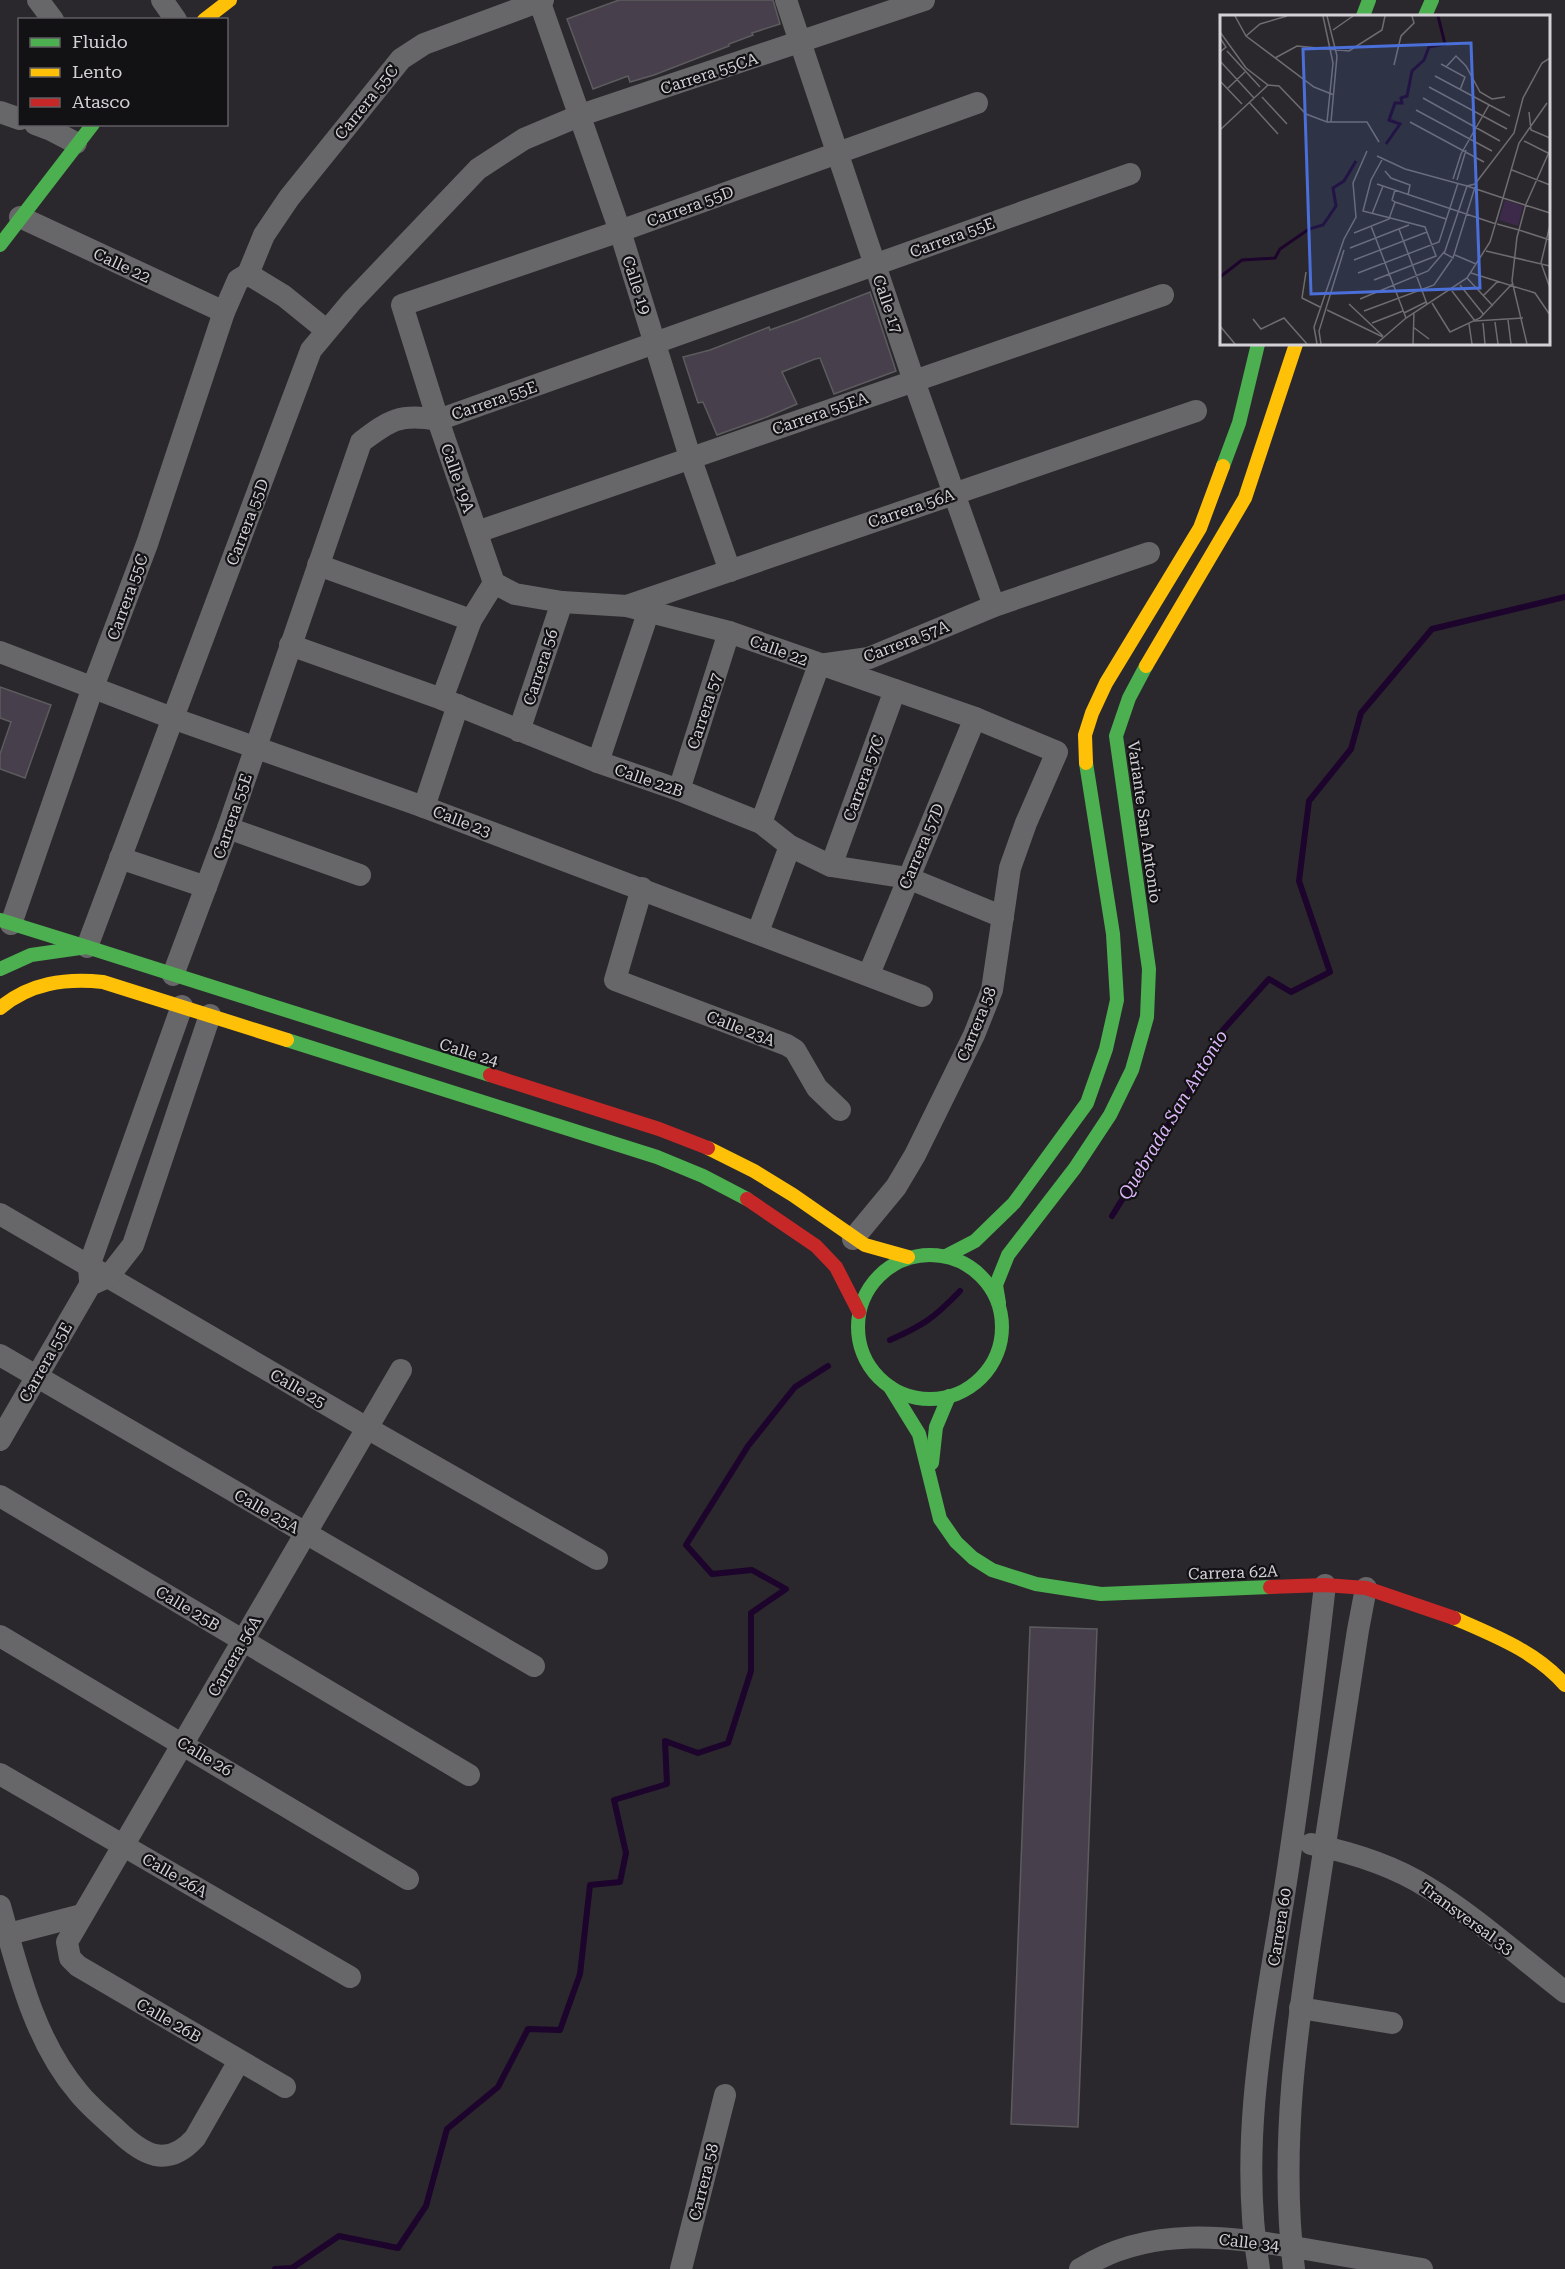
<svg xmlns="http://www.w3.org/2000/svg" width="1565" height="2269" font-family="'Roboto Serif',serif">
<rect width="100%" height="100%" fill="#2b282d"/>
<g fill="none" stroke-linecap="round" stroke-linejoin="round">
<!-- stream -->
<g stroke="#1c042c" stroke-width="6">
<path d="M1112 1216 1192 1086 1223 1030 1269 979 1291 992 1330 972 1299 881 1309 801 1351 749 1361 713 1432 629 1565 597"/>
<path d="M890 1340C924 1325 934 1318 960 1291"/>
<path d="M275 2269 292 2268 339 2236 398 2248 426 2206 447 2129 498 2087 528 2029 560 2030 580 1974 590 1885 620 1882 626 1853 614 1800 667 1784 665 1741 698 1753 728 1743 751 1671V1613L786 1589 752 1570 712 1574 686 1545 748 1446 795 1387 828 1366"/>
</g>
</g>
<!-- building -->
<g fill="#47404c" stroke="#5c5b5e" stroke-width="1.5">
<path d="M619 0H773L780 24 752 33 753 35 729 44V46L654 75 630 82 628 76 593 89 567 19Z"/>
<path d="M870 292 896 371 834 394 820 358 815 359 782 372 797 404 767 417 717 435 703 402 698 403 683 357 710 350 769 327 770 330 798 320Z"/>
<path d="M0 687 51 705 25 778 0 769V754L11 722 0 718Z"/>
<path d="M1030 1627 1097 1629 1078 2127 1011 2124Z"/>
</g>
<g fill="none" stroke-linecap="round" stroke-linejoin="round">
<!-- street -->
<g stroke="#676668" stroke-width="22">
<path d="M38 0 53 20"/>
<path d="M162 0 176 20"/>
<path d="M539 0 620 231 690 457 730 571"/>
<path d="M786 0 914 381 994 606"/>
<path d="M0 112 20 119"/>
<path d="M35 124 51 130 76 143"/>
<path d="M20 217 224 312"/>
<path d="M248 274 264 235 289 198 401 59 424 44 543 0"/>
<path d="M477 532 1163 295"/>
<path d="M318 565 471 620"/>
<path d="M494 583 515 594 562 602 627 606 729 632 975 718 1057 752 1026 823 1010 868 992 990 974 1035 915 1155 896 1187 853 1239"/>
<path d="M494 583 438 420 402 305 620 231 977 103"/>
<path d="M627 606 1196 411"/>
<path d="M290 645 442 699 598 762 679 790 761 823 790 846 831 866 908 878 1003 917"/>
<path d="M0 652 172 718 424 807 922 996"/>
<path d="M442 699 471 620 494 583"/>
<path d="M519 731 562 602"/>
<path d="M598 762 648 613"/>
<path d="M679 790 729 632"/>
<path d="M424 807 458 705"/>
<path d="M761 823 819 665 869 658 994 606 1149 553"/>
<path d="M228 828 360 875"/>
<path d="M120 858 206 887"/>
<path d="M831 866 895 690"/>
<path d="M642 888 615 980 787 1045 795 1050 817 1088 840 1110"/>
<path d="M11 924 93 687 147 544 224 312 238 280 248 274 284 296 326 330"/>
<path d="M758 932 790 846"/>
<path d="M87 947 311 350 352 301 478 169 524 139 581 115 924 0"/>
<path d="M869 974 975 718"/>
<path d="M173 975 228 828 361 442C390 420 400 413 438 420L1130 174"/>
<path d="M0 1214 367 1428 597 1559"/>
<path d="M90 1281 89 1266 182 1006"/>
<path d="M0 1355 534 1666"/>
<path d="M0 1440 90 1285 108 1277 133 1245 210 1015"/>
<path d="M0 1496 469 1775"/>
<path d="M0 1636 408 1879"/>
<path d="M0 1774 350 1977"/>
<path d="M1311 1844C1349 1852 1394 1866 1427 1887 1476 1917 1520 1957 1565 1992"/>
<path d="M0 1906C18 1970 34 2040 78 2092 89 2106 104 2118 117 2130 143 2155 167 2169 195 2138L239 2061"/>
<path d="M9 1934 82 1915"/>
<path d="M1300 2008 1392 2023"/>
<path d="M285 2087 78 1966 70 1958 67 1942 401 1370"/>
<path d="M681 2269 725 2095"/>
<path d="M1080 2269C1150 2225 1227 2236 1305 2249 1344 2256 1383 2262 1422 2269"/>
<path d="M1259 2269C1238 2145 1264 2018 1284 1895 1300 1792 1313 1689 1325 1585"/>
<path d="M1294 2269C1279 2146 1297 2025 1316 1903 1330 1812 1344 1721 1358 1630L1366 1588"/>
</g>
<!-- fast -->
<g stroke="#4caf50" stroke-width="14">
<path d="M1363 16 1369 0"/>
<path d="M1425 16 1432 0"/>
<path d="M0 245 93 124"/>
<path d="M1223 466 1239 423 1258 344"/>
<path d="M0 920 87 947"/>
<path d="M0 969 31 955 87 947 490 1075"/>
<path d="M287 1040 657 1157 703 1176 747 1199"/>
<circle cx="930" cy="1327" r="72"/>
<path d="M946 1256 975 1241 1014 1203 1087 1103 1106 1049 1117 1000 1113 934 1086 763"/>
<path d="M999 1303 996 1285 1008 1255 1075 1168 1110 1115 1132 1070 1147 1017 1149 969 1116 736 1129 698 1146 666"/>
<path d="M890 1387 919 1434 940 1519 956 1542 973 1558 992 1570 1036 1584 1101 1594 1270 1587"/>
<path d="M932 1463 936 1427 949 1396"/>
</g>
<!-- slow -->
<g stroke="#ffc107" stroke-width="14">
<path d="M204 20 230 0"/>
<path d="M1146 666 1245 498 1296 344"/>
<path d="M1086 763 1085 735 1092 713 1106 683 1200 528 1223 466"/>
<path d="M0 1008C30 983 65 978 103 982L287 1040"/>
<path d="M708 1148 754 1171 793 1195 865 1245 908 1257"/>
<path d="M1454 1618C1493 1635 1537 1652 1565 1685"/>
</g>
<!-- jam -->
<g stroke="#c62828" stroke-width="14">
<path d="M490 1075 659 1129 708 1148"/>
<path d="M747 1199 816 1246 836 1267 859 1312"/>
<path d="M1270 1587 1325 1585 1366 1588 1454 1618"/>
</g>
</g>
<g text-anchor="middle" stroke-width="4.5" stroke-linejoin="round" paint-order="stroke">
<!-- street labels -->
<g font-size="16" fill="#d4d1d6" stroke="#121114">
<text transform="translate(709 73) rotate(-18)" y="6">Carrera 55CA</text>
<text transform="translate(366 102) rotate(-51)" y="6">Carrera 55C</text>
<text transform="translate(690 206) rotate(-20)" y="6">Carrera 55D</text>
<text transform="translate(952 237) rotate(-20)" y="6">Carrera 55E</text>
<text transform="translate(122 265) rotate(25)" y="6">Calle 22</text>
<text transform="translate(637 285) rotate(72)" y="6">Calle 19</text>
<text transform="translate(888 304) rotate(71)" y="6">Calle 17</text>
<text transform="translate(494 400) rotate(-19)" y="6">Carrera 55E</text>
<text transform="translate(820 413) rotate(-19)" y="6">Carrera 55EA</text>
<text transform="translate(458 478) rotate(71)" y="6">Calle 19A</text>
<text transform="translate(911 508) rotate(-19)" y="6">Carrera 56A</text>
<text transform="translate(247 522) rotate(-69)" y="6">Carrera 55D</text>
<text transform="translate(127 597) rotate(-70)" y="6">Carrera 55C</text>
<text transform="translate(906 641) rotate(-21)" y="6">Carrera 57A</text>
<text transform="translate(779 650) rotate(20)" y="6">Calle 22</text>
<text transform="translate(540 667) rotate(-72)" y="6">Carrera 56</text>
<text transform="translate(704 711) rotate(-72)" y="6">Carrera 57</text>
<text transform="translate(863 778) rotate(-70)" y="6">Carrera 57C</text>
<text transform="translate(649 780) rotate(19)" y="6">Calle 22B</text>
<text transform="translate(232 816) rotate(-71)" y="6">Carrera 55E</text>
<text transform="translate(462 821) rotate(21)" y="6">Calle 23</text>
<text transform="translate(1145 822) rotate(82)" y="6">Variante San Antonio</text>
<text transform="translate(921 846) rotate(-67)" y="6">Carrera 57D</text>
<text transform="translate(976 1024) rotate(-68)" y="6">Carrera 58</text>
<text transform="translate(741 1028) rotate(21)" y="6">Calle 23A</text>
<text transform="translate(469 1052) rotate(17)" y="6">Calle 24</text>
<text transform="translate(45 1362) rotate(-60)" y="6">Carrera 55E</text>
<text transform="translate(298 1388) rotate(30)" y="6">Calle 25</text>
<text transform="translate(267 1511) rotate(30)" y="6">Calle 25A</text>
<text transform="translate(1233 1572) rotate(-2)" y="6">Carrera 62A</text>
<text transform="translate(188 1608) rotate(31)" y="6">Calle 25B</text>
<text transform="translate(234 1656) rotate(-60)" y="6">Carrera 56A</text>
<text transform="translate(205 1756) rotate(31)" y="6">Calle 26</text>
<text transform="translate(175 1875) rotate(30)" y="6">Calle 26A</text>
<text transform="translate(1467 1918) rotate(36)" y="6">Transversal 33</text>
<text transform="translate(1279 1927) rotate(-81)" y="6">Carrera 60</text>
<text transform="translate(169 2020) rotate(30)" y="6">Calle 26B</text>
<text transform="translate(703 2182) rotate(-76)" y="6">Carrera 58</text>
<text transform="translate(1249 2242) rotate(6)" y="6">Calle 34</text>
</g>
<!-- water labels -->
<g font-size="18" font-style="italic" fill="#deb8fb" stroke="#121114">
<text transform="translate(1173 1115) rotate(-59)" y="6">Quebrada San Antonio</text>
</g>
</g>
<!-- overview -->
<g transform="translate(1220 15)">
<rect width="330" height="330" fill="#2b282d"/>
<path d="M285 185 303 191 298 211 279 205Z" fill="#3d2a4b"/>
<path fill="none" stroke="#1c042c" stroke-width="3" d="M166 129 180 109 169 105 175 88H182L181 83 187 81 192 56 204 45 209 32 225 29 218 1M0 262 22 245 55 243 60 234 89 214 103 210 116 191 113 173 124 166 136 146"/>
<path fill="none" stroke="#6f6c71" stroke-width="1.5" d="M15 1 26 21 94 72 114 80M103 1 113 48 107 107M107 1 117 41 111 107M113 15 133 1M0 17 26 53 48 70 59 71 86 99 107 107H147L159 127M26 21 40 9 67 1M0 23 6 32 0 37M7 36 40 72M55 43 77 31 129 36 162 15 165 1M0 46 34 83M221 49 245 62 240 75M174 50 181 21 194 8 192 1M226 52 236 41 246 51 260 77 272 84 285 82M215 61 290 101M0 66 22 89M209 72 287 114M7 74 25 57M42 82 67 109M203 83 280 126M29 87 58 119M196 95 272 136M309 97 311 115 330 123M190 107 264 147M0 115 48 70M304 126 330 139M157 141 185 154 247 171 255 169 294 118 303 83 322 48 330 43M292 155 330 170M165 156 171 163 190 170 188 180M233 164 241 139 269 90M237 165 246 135M157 169 276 209M175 175 172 185 175 187 226 204M305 190 330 198M152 199 163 171M277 209 299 215 306 189 330 135M330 210 321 248 330 273M151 211 186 303M179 214 207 289M134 218 169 204 175 187M130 233 189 210M266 236 330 251M224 238 233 243 255 172M235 240 256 249M134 245 207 217M86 257 82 283 100 292M138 258 219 227 238 168M251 258 315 278 330 300M247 263 273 291M154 265 216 241 205 212 143 196 151 165 163 143M240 270 264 300M232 276 255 306 303 303M263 281 278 266M140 284 208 256 225 236 247 171 283 183 299 128 327 88M212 288 230 317 260 303 292 269M129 289 163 321M107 295 163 322M144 296 214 270 232 244M184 298 206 287M33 304 41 314 64 303 87 329M288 305 291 329M275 307 278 329M152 308 183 296M263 308 265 329M249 309 252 329M0 311 15 329M193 312 209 324M97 329 94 312 124 224 136 202 133 168 147 136M101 329 99 316 124 235M156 329 186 303 247 263 270 227 283 183 305 190M193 329 194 297M307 329 292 266 297 222 299 215 330 225"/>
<path fill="#4b6fd8" fill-opacity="0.15" stroke="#4b6fd8" stroke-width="3" d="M251 28 260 273 91 279 83 34Z"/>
<rect width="330" height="330" fill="none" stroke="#d4d1d6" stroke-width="3"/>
</g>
<!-- legend -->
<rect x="18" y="18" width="210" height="108" fill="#121114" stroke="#605e62" stroke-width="1.5"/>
<rect x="30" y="38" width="30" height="9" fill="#4caf50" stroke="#605e62" stroke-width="1.5"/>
<text x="72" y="48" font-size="18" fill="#d4d1d6">Fluido</text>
<rect x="30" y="68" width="30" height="9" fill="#ffc107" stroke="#605e62" stroke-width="1.5"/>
<text x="72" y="78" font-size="18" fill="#d4d1d6">Lento</text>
<rect x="30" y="98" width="30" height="9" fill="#c62828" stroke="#605e62" stroke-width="1.5"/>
<text x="72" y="108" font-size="18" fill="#d4d1d6">Atasco</text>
</svg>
